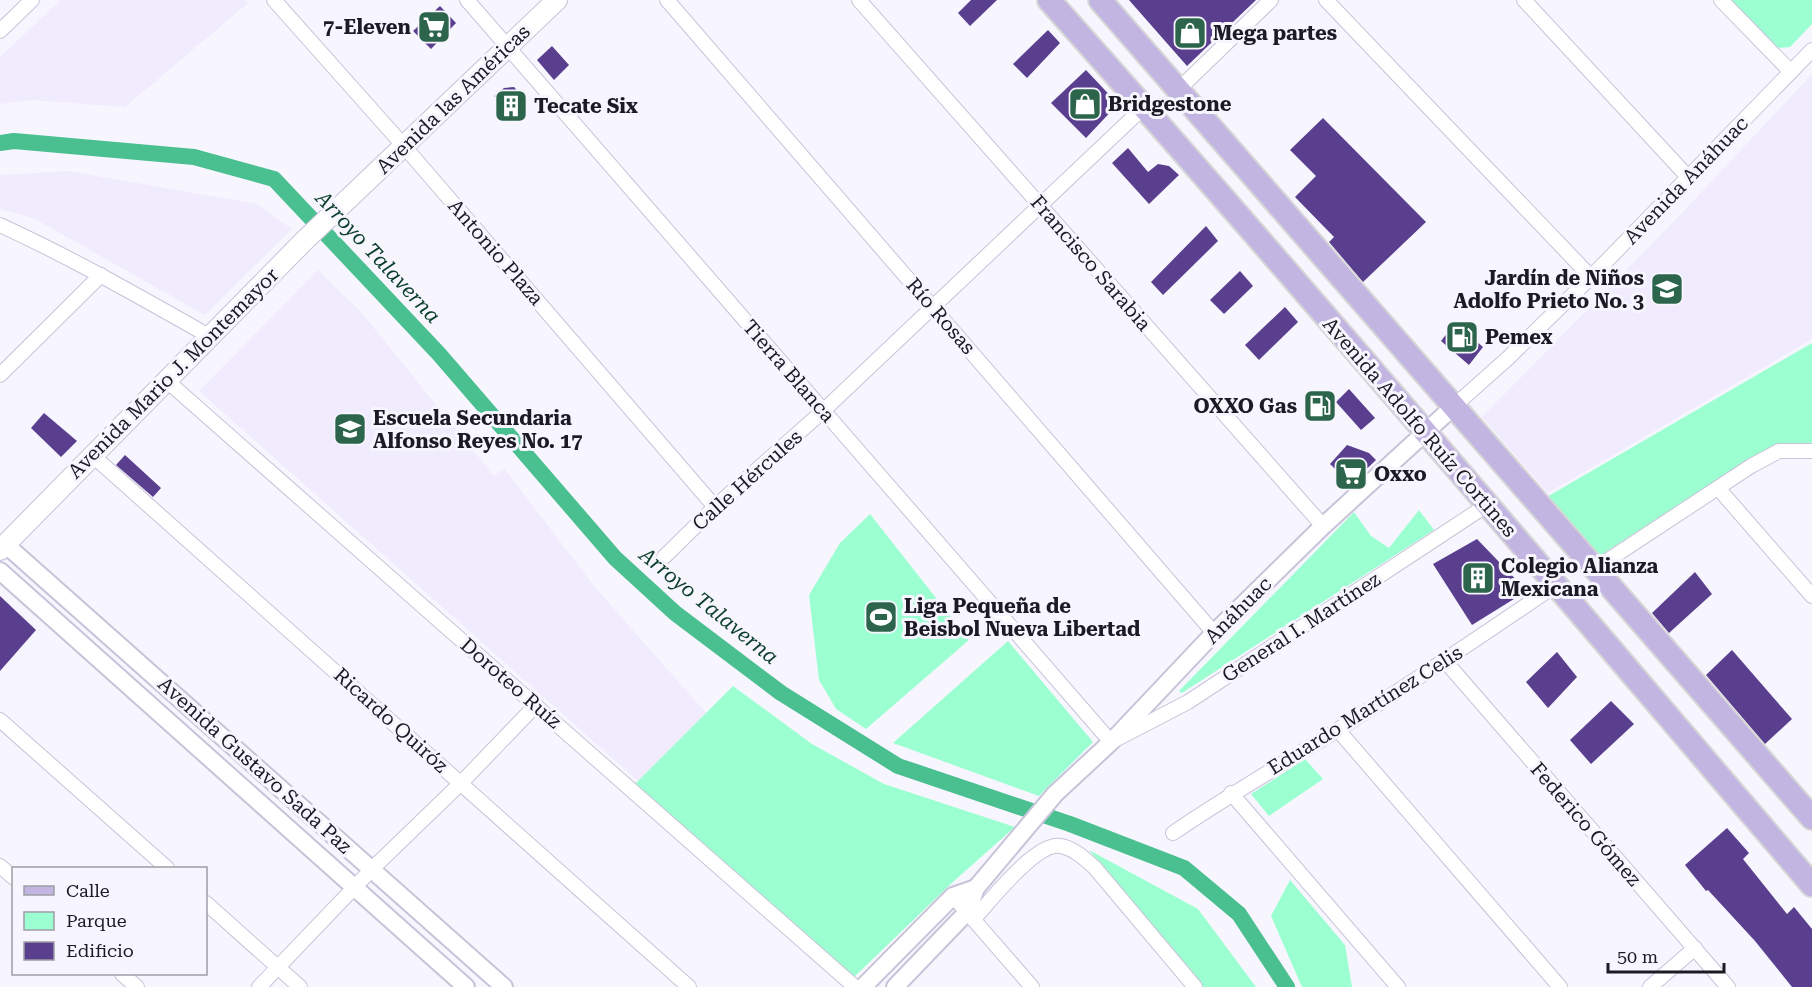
<svg xmlns="http://www.w3.org/2000/svg" width="1812" height="987" font-family="'Roboto Serif',serif">
<rect width="100%" height="100%" fill="#f7f5fe"/>
<!-- built -->
<g fill="#f0ecfe">
<path d="M61 0H245L248 3 125 107 32 100 0 104V57Z"/>
<path d="M1812 74V339L1548 493 1482 417 1680 215Z"/>
<path d="M68 171 257 204 292 229 205 315 35 219 0 209V175Z"/>
<path d="M318 270 361 312 494 476 504 468 594 586 706 713 638 781 199 391Z"/>
</g>
<!-- green -->
<g fill="#9cffd1">
<path d="M1731 0H1812V24L1790 47 1777 48Z"/>
<path d="M1812 343V446L1782 443 1716 481 1593 560 1568 520 1545 498Z"/>
<path d="M1419 510 1434 530 1182 693 1179 691 1354 512 1371 536 1389 548Z"/>
<path d="M870 514 969 640 866 729 836 709 819 680 809 595 840 543Z"/>
<path d="M1008 641 1093 742 1039 796 893 743Z"/>
<path d="M733 686 812 744 884 784 1015 827 954 881 852 979 635 784Z"/>
<path d="M1305 759 1323 779 1269 816 1251 794Z"/>
<path d="M1089 850 1198 909 1256 987H1202Z"/>
<path d="M1290 880 1345 945 1352 987H1302L1271 916Z"/>
</g>
<g fill="none" stroke-linecap="round" stroke-linejoin="round">
<!-- canal -->
<path stroke="#4abf90" stroke-width="16" d="M0 143 14 141 194 157 274 179 439 354 615 558 675 613 781 693 898 766 1070 824 1184 868 1239 914 1287 987"/>
</g>
<!-- building -->
<g fill="#5a3f8e">
<path d="M971 0H997L970 26 958 13Z"/>
<path d="M1129 0H1256L1187 66Z"/>
<path d="M440 6 456 23 431 49 413 31Z"/>
<path d="M1048 30 1060 43 1027 78 1013 64Z"/>
<path d="M552 46 569 65 554 80 537 60Z"/>
<path d="M1086 70 1118 104 1086 138 1051 103Z"/>
<path d="M514 87 525 100 510 113 494 96 504 88Z"/>
<path d="M1323 118 1426 222 1363 282 1329 242 1334 237 1295 197 1316 176 1290 150Z"/>
<path d="M1128 148 1148 172 1158 164 1169 166 1179 175 1149 204 1112 163Z"/>
<path d="M1206 226 1218 241 1163 295 1151 282Z"/>
<path d="M1240 271 1253 286 1224 314 1210 300Z"/>
<path d="M1285 307 1298 322 1259 360 1245 345Z"/>
<path d="M1455 323 1483 347 1469 365 1441 341Z"/>
<path d="M1349 389 1375 418 1361 430 1336 402Z"/>
<path d="M44 413 77 441 61 457 31 428Z"/>
<path d="M1347 445 1369 453 1376 460 1351 484 1330 464Z"/>
<path d="M125 455 161 488 153 497 116 465Z"/>
<path d="M1477 539 1527 591 1472 625 1433 564Z"/>
<path d="M1695 572 1712 594 1669 633 1652 613Z"/>
<path d="M0 596 36 630 0 671Z"/>
<path d="M1732 650 1792 719 1765 744 1706 675Z"/>
<path d="M1557 652 1577 677 1548 708 1526 682Z"/>
<path d="M1611 701 1634 724 1591 764 1570 740Z"/>
<path d="M1727 828 1749 853 1743 859 1787 914 1794 907 1812 929V987H1792L1755 941 1708 890 1706 891 1685 865Z"/>
</g>
<g fill="none" stroke-linecap="round" stroke-linejoin="round">
<!-- minor casing -->
<g stroke="#c8c3d9" stroke-width="16">
<g id="minor">
<path d="M274 0 403 145 715 507"/>
<path d="M467 0 1111 742 1188 702 1487 505"/>
<path d="M667 0 1214 633"/>
<path d="M859 0 1323 526"/>
<path d="M1326 0 1591 277"/>
<path d="M1524 0 1688 177"/>
<path d="M1721 0 1791 72"/>
<path d="M0 31 32 0"/>
<path d="M1179 89 1271 0"/>
<path d="M0 225C72 258 140 297 209 336"/>
<path d="M0 375 101 275"/>
<path d="M166 380 855 987"/>
<path d="M1453 407 1507 359 1591 277 1812 50"/>
<path d="M92 455 689 987"/>
<path d="M1718 488 1812 596"/>
<path d="M664 557 715 507 823 411 1144 107"/>
<path d="M1596 568 1751 466 1779 451H1812"/>
<path d="M1445 661 1728 987"/>
<path d="M0 720 167 868"/>
<path d="M1338 730 1560 987"/>
<path d="M1231 793 1398 987"/>
<path d="M1173 833C1227 796 1283 764 1339 729 1412 683 1484 634 1556 585"/>
<path d="M0 866 14 878"/>
<path d="M953 896 1032 987"/>
<path d="M206 903 300 987"/>
<path d="M974 919C989 902 1036 842 1060 846 1074 848 1085 859 1095 868L1195 987"/>
<path d="M122 974 137 987"/>
<path d="M259 987 372 869 461 783 536 705"/>
<path d="M1650 987 1695 948"/>
</g>
</g>
<!-- tertiary casing -->
<g stroke="#c8c3d9" stroke-width="20">
<g id="tertiary">
<path d="M5 544 504 987"/>
<path d="M0 571 466 987"/>
<path d="M863 987 953 896 976 888"/>
<path d="M895 987 968 911 976 888 1055 794 1111 742 1214 633 1323 526 1453 407"/>
</g>
</g>
<!-- secondary casing -->
<g stroke="#c8c3d9" stroke-width="22">
<path id="secondary" d="M0 550 304 241 557 0"/>
</g>
<!-- primary casing -->
<g stroke="#d6d6d7" stroke-width="26">
<g id="primary">
<path d="M1049 0C1308 291 1559 589 1812 885"/>
<path d="M1100 0 1812 818"/>
</g>
</g>
<!-- minor -->
<use href="#minor" stroke="#fff" stroke-width="14"/>
<!-- tertiary -->
<use href="#tertiary" stroke="#fff" stroke-width="16"/>
<!-- secondary -->
<use href="#secondary" stroke="#fff" stroke-width="20"/>
<!-- primary -->
<use href="#primary" stroke="#c2b5e2" stroke-width="22"/>
</g>
<!-- icons -->
<defs>
<g id="supermarket-square" transform="scale(1.725)"><rect x="-9" y="-9" width="18" height="18" rx="4" fill="#2c644c" stroke="#f7f5fe"/><path d="M-6-5.5h2.5l.6 2H6L4.5 2H-2.5L-4.4-4H-6ZM-1.5 3.2a1.3 1.3 0 1 0 .1 0ZM3 3.2a1.3 1.3 0 1 0 .1 0Z" fill="#fff"/></g>
<g id="shop-square" transform="scale(1.725)"><rect x="-9" y="-9" width="18" height="18" rx="4" fill="#2c644c" stroke="#f7f5fe"/><path d="M-5-2.5h2.3a2.7 3.5 0 0 1 5.4 0H5L5.5 6h-11ZM-1.5-2.5h3a1.5 2.3 0 0 0-3 0Z" fill="#fff"/></g>
<g id="building-square" transform="scale(1.725)"><rect x="-9" y="-9" width="18" height="18" rx="4" fill="#2c644c" stroke="#f7f5fe"/><path d="M-4-6H4V6H1V3H-1V6H-4ZM-2.5-4.3h1.7v1.8h-1.7ZM.8-4.3h1.7v1.8H.8ZM-2.5-1h1.7V.8h-1.7ZM.8-1h1.7V.8H.8Z" fill="#fff"/></g>
<g id="school-square" transform="scale(1.725)"><rect x="-9" y="-9" width="18" height="18" rx="4" fill="#2c644c" stroke="#f7f5fe"/><path d="M0-5L7-2L0 1L-7-2ZM-4 1L0 2.5L4 1V4Q0 6-4 4Z" fill="#fff"/></g>
<g id="fuel-square" transform="scale(1.725)"><rect x="-9" y="-9" width="18" height="18" rx="4" fill="#2c644c" stroke="#f7f5fe"/><path d="M-5.5-6h7V0h2V4h1.3V-2.5L3-4.5l.8-.8L6-3V5H2.5V1h-1V6h-7ZM-4.2-4.7v3.2H.2V-4.7Z" fill="#fff"/></g>
<g id="stadium-square" transform="scale(1.725)"><rect x="-9" y="-9" width="18" height="18" rx="4" fill="#2c644c" stroke="#f7f5fe"/><path d="M0-5a6.5 5 0 1 0 0 10a6.5 5 0 1 0 0-10ZM-3.5-1.8h7v3.6h-7Z" fill="#fff"/></g>
</defs>
<g fill-rule="evenodd">
<use href="#supermarket-square" x="434" y="27"/>
<use href="#shop-square" x="1190" y="33"/>
<use href="#shop-square" x="1085" y="104"/>
<use href="#building-square" x="511" y="106"/>
<use href="#school-square" x="1667" y="289"/>
<use href="#fuel-square" x="1462" y="337"/>
<use href="#fuel-square" x="1320" y="406"/>
<use href="#school-square" x="350" y="429"/>
<use href="#supermarket-square" x="1351" y="474"/>
<use href="#building-square" x="1478" y="578"/>
<use href="#stadium-square" x="881" y="617"/>
</g>
<g text-anchor="middle" stroke-width="6" stroke-linejoin="round" paint-order="stroke">
<!-- poi labels -->
<g font-size="20" font-weight="bold" fill="#1c1a22" stroke="#f7f5fe" text-anchor="start">
<text x="411" y="34" text-anchor="end">7-Eleven</text>
<text x="1213" y="40">Mega partes</text>
<text x="1108" y="111">Bridgestone</text>
<text x="534" y="113">Tecate Six</text>
<text x="1644" y="285" text-anchor="end">Jardín de Niños<tspan x="1644" dy="23">Adolfo Prieto No. 3</tspan></text>
<text x="1485" y="344">Pemex</text>
<text x="1297" y="413" text-anchor="end">OXXO Gas</text>
<text x="373" y="425">Escuela Secundaria<tspan x="373" dy="23">Alfonso Reyes No. 17</tspan></text>
<text x="1374" y="481">Oxxo</text>
<text x="1501" y="573">Colegio Alianza<tspan x="1501" dy="23">Mexicana</tspan></text>
<text x="904" y="613">Liga Pequeña de<tspan x="904" dy="23">Beisbol Nueva Libertad</tspan></text>
</g>
<!-- street labels -->
<g font-size="20" fill="#1c1a22" stroke="#f7f5fe">
<text transform="translate(453 99) rotate(-44)" y="7">Avenida las Américas</text>
<text transform="translate(1686 180) rotate(-46)" y="7">Avenida Anáhuac</text>
<text transform="translate(496 252) rotate(49)" y="7">Antonio Plaza</text>
<text transform="translate(1091 263) rotate(49)" y="7">Francisco Sarabia</text>
<text transform="translate(941 316) rotate(49)" y="7">Río Rosas</text>
<text transform="translate(789 371) rotate(49)" y="7">Tierra Blanca</text>
<text transform="translate(173 373) rotate(-45)" y="7">Avenida Mario J. Montemayor</text>
<text transform="translate(1420 427) rotate(49)" y="7">Avenida Adolfo Ruíz Cortines</text>
<text transform="translate(747 480) rotate(-42)" y="7">Calle Hércules</text>
<text transform="translate(1238 610) rotate(-45)" y="7">Anáhuac</text>
<text transform="translate(1301 627) rotate(-33)" y="7">General I. Martínez</text>
<text transform="translate(511 683) rotate(41)" y="7">Doroteo Ruíz</text>
<text transform="translate(1365 710) rotate(-32)" y="7">Eduardo Martínez Celis</text>
<text transform="translate(391 720) rotate(42)" y="7">Ricardo Quiróz</text>
<text transform="translate(255 765) rotate(42)" y="7">Avenida Gustavo Sada Paz</text>
<text transform="translate(1586 824) rotate(49)" y="7">Federico Gómez</text>
</g>
<!-- water labels -->
<g font-size="21" font-style="italic" fill="#0a3e2a" stroke="#f7f5fe">
<text transform="translate(378 257) rotate(47)" y="7">Arroyo Talaverna</text>
<text transform="translate(709 606) rotate(39)" y="7">Arroyo Talaverna</text>
</g>
</g>
<!-- legend -->
<rect x="12" y="867" width="195" height="108" fill="#f7f5fe" stroke="#9f9da6" stroke-width="1.5"/>
<rect x="24" y="886" width="30" height="9" fill="#c2b5e2" stroke="#9f9da6" stroke-width="1.5"/>
<text x="66" y="897" font-size="18" fill="#1c1a22">Calle</text>
<rect x="24" y="912" width="30" height="18" fill="#9cffd1" stroke="#9f9da6" stroke-width="1.5"/>
<text x="66" y="927" font-size="18" fill="#1c1a22">Parque</text>
<rect x="24" y="942" width="30" height="18" fill="#5a3f8e" stroke="#9f9da6" stroke-width="1.5"/>
<text x="66" y="957" font-size="18" fill="#1c1a22">Edificio</text>
<!-- scale -->
<path d="M1608 963v9h116v-9" fill="none" stroke="#1c1a22" stroke-width="3"/>
<text x="1617" y="963" font-size="18" fill="#1c1a22" stroke="#f7f5fe" stroke-width="4.5" paint-order="stroke">50 m</text>
</svg>
